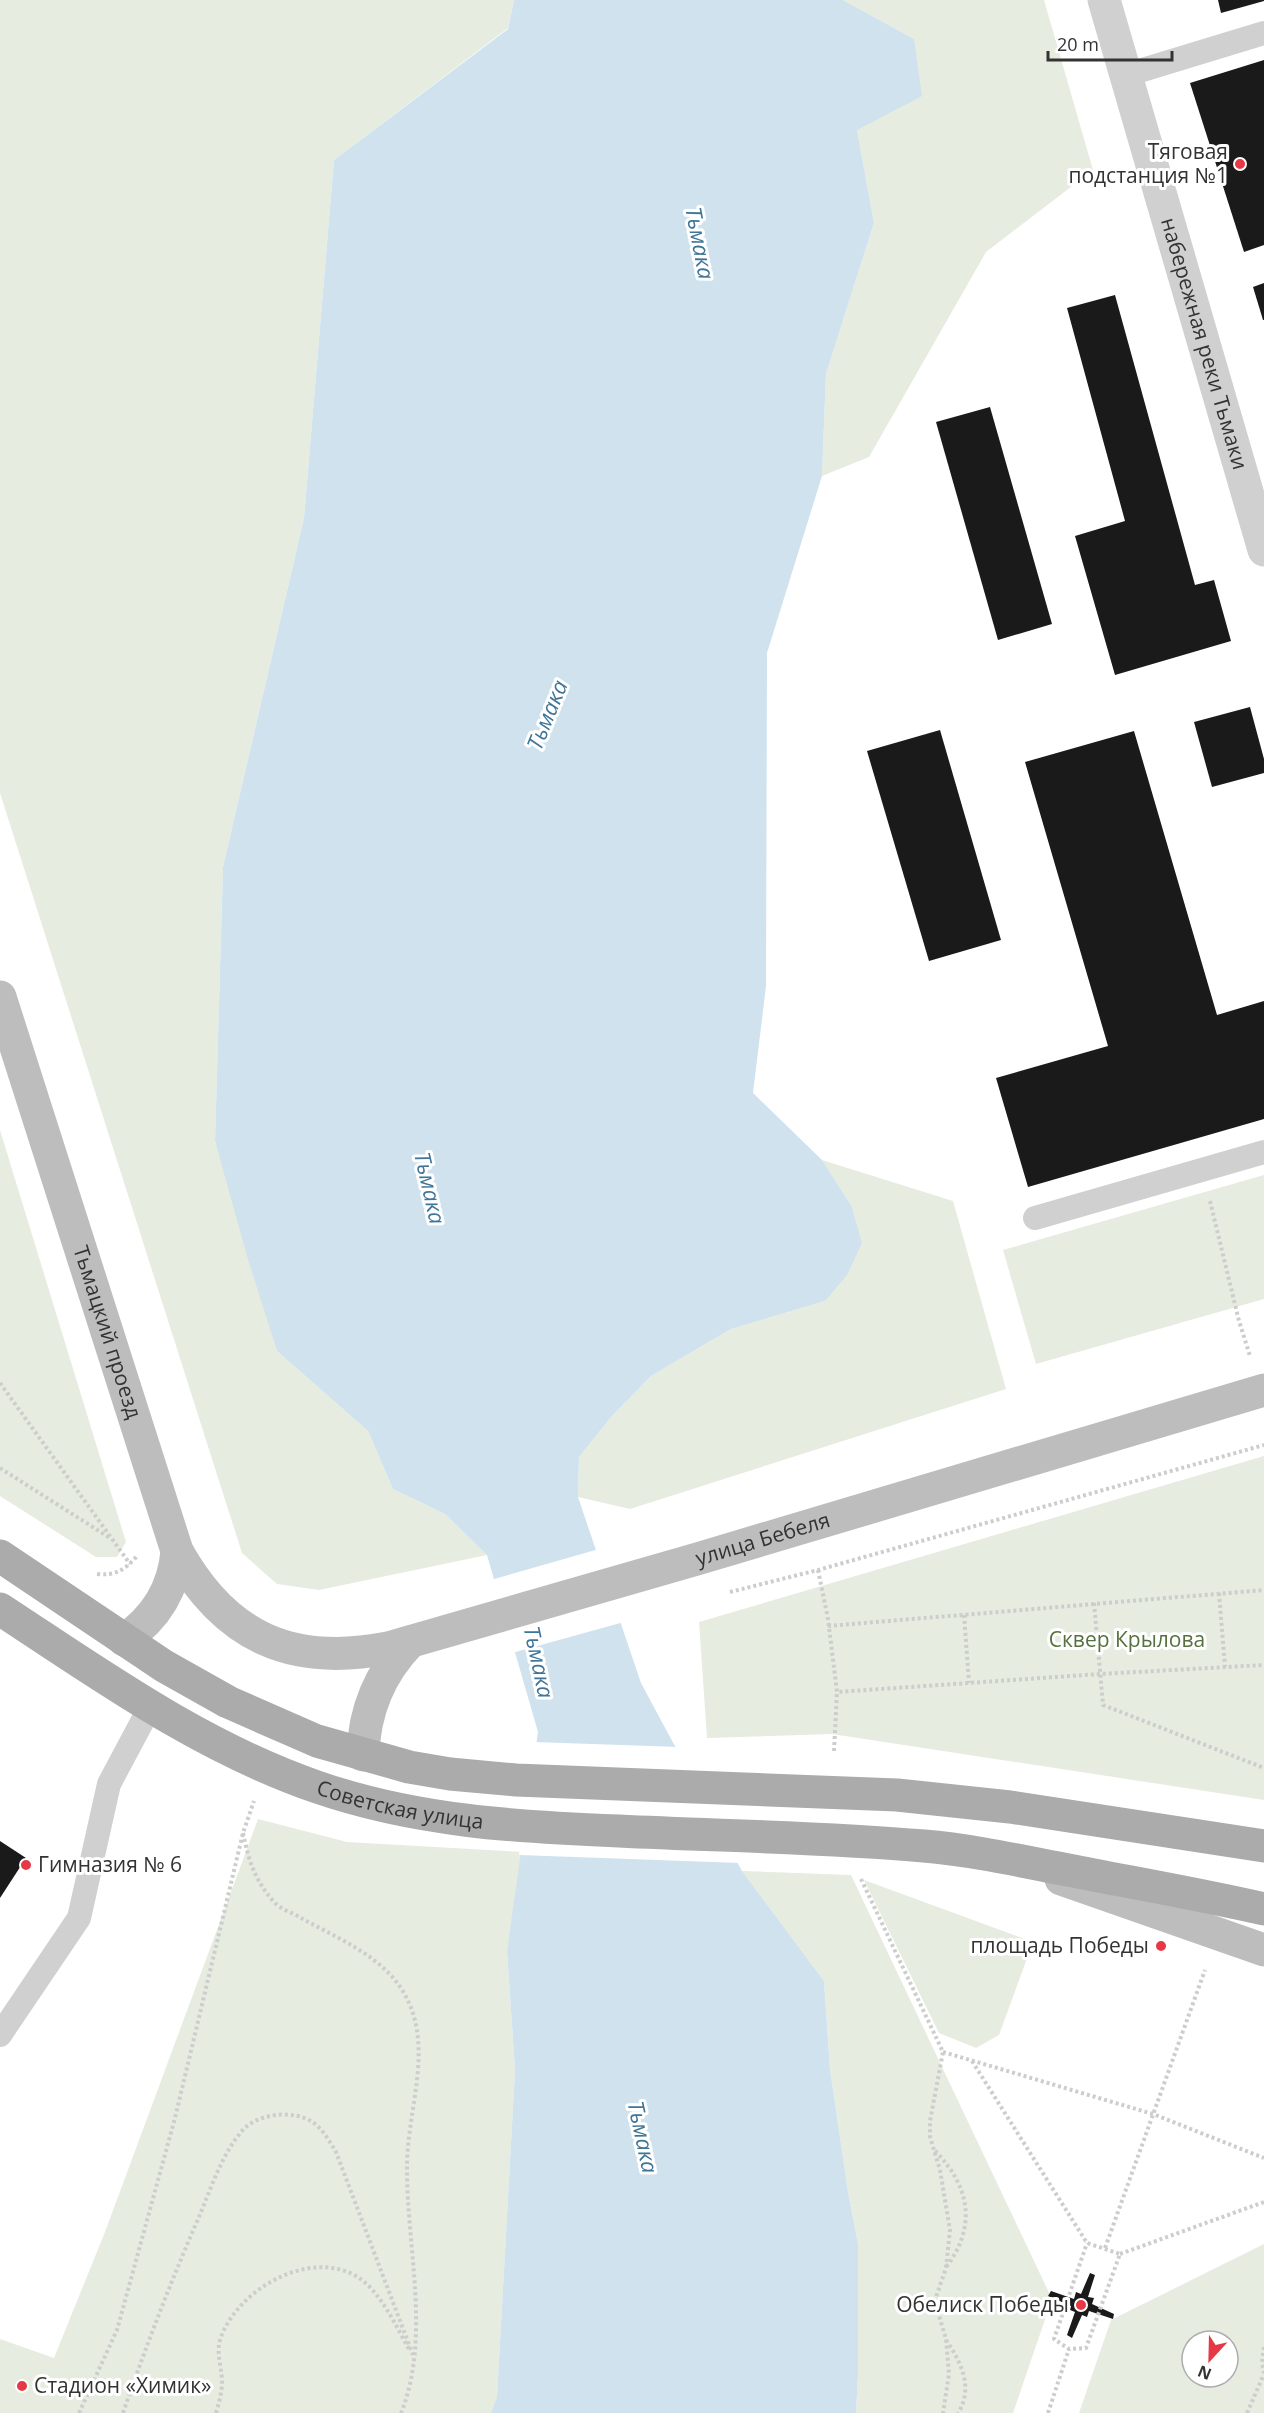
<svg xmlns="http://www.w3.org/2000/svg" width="1264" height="2413" font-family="'Open Sans',sans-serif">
<rect width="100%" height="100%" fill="#fff"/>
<!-- green -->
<g fill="#e6ecdf" fill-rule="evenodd">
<path d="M0 0H514L508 28 334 160 304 518 223 867 215 1141 277 1351 368 1431 393 1489 445 1514 487 1555 319 1590 277 1584 242 1553 0 793Z"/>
<path d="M843 0H1044L1093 170 986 252 869 457 822 476 826 374 874 223 857 130 914 39Z"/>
<path d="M0 1130 126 1542 117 1557H96L0 1496Z"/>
<path d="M822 1160 953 1201 1006 1389 630 1509 578 1497 579 1457 612 1416 651 1376 731 1329 825 1301 851 1205Z"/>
<path d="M1264 1175V1299L1036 1364 1003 1250Z"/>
<path d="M1264 1456V1800L832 1734 707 1738 699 1622Z"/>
<path d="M258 1819 347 1842 523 1852 507 1951 515 2070 497 2398 491 2413H0V2339L54 2358 105 2232Z"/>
<path d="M742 1871 851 1875 1052 2299 1013 2413H856L858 2376V2244L848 2192 830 2069 824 1981Z"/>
<path d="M864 1880 1033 1942 999 2035 976 2048 939 2033Z"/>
<path d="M1264 2244V2413H1079L1111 2320ZM1192 2341H1228V2377H1192Z"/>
</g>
<!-- water -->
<path fill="#cfe2ee" d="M514 0H843L914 39 922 96 857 130 874 223 826 374 822 476 767 653 766 986 753 1093 822 1160 851 1205 862 1243 847 1275 825 1301 731 1329 651 1376 612 1416 579 1457 578 1497 641 1683 742 1871 824 1981 830 2069 848 2192 858 2244V2376L856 2413H491L497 2397 515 2070 507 1951 538 1732 487 1555 445 1514 393 1489 368 1431 277 1351 247 1256 215 1141 223 867 304 518 334 160 508 29Z"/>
<!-- pier -->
<g fill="#fff">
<path d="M599 1549 624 1622 512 1653 491 1580Z"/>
<path d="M534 1742 679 1747 740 1863 519 1855Z"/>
</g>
<!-- building -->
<g fill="#1a1a1a">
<path d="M1218 0H1264V1L1221 13Z"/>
<path d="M1264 60V245L1244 252 1190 83Z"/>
<path d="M1264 283V320H1263L1253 287Z"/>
<path d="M1115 295 1195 585 1214 580 1231 641 1115 675 1075 536 1125 521 1067 308Z"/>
<path d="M990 407 1052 624 998 640 936 422Z"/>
<path d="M1250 707 1264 759V773L1212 787 1194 722Z"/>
<path d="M940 730 1001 940 929 961 867 751Z"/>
<path d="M1134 731 1217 1015 1264 1001V1119L1028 1187 996 1078 1108 1046 1025 762Z"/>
<path d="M0 1841 26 1858 0 1898Z"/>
<path d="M1090 2273 1095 2275 1088 2297 1094 2298 1092 2304 1114 2314 1113 2319 1089 2311 1087 2317 1082 2315 1072 2338 1067 2335 1075 2312 1070 2310 1071 2306 1048 2296 1051 2291 1074 2299 1076 2292 1081 2294Z"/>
</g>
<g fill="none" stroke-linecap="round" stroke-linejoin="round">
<!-- path -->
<g stroke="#cdcdcd" stroke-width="4" stroke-dasharray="3 3" stroke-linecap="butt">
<path d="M1210 1201 1239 1321 1250 1356"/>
<path d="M0 1383 130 1564"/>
<path d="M0 1468 110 1538"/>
<path d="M818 1570 828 1619 837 1692 1100 1674 1264 1665"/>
<path d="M97 1574C115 1576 125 1570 137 1556"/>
<path d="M730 1592 818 1570 1264 1445"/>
<path d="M1219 1593 1225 1667"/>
<path d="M1094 1603 1103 1705 1264 1768"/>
<path d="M964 1615 969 1683"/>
<path d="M828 1626 1264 1590"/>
<path d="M834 1751 837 1692"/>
<path d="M243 1833C249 1861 254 1879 274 1902 280 1909 293 1913 301 1918 337 1938 385 1957 405 1995 435 2049 406 2112 407 2170 407 2247 431 2339 401 2413"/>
<path d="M861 1879 943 2052 930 2121V2137L940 2170 950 2230 946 2268 936 2297V2306L946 2339 949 2374 943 2413"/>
<path d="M943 2052 1153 2114 1264 2158"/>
<path d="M972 2061 1087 2243 1120 2254 1086 2348 1069 2349 1054 2339 1087 2243"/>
<path d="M935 2151C970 2186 977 2227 946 2267"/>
<path d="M1105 2248 1205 1970"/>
<path d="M1120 2254 1264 2202"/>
<path d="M946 2340C961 2362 974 2388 958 2413"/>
<path d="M1264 2347 1262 2362 1264 2373"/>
<path d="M79 2413 117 2330 175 2118 243 1833 254 1801"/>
<path d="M123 2413C146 2346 171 2281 199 2217 211 2188 222 2154 242 2131 257 2113 295 2109 314 2123 324 2131 330 2142 336 2152L413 2355"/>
<path d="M216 2413C219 2403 222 2392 222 2382 222 2365 215 2353 221 2337 239 2289 308 2249 356 2276 381 2291 395 2325 409 2349"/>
<path d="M1048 2413 1069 2349"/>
<path d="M1247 2413 1264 2374"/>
</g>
<!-- lane -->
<g stroke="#d0d0d0" stroke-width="24">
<path d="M1126 75 1264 33"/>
<path d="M1035 1218 1264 1152"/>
<path d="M0 2035 79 1918 109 1784 150 1707"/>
</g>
<!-- street -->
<path stroke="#d0d0d0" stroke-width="33" id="s1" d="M1104 0 1264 550"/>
<!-- secondary -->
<g stroke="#bdbdbd" stroke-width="33">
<path id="s2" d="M0 997 177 1551C225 1637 291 1667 388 1648L697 1559 1264 1390"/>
<path d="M124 1640C156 1618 174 1589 177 1551"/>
<path d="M363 1755C364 1711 379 1674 410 1642"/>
<path d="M1061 1879 1264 1950"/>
</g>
<!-- primary -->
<g stroke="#ababab" stroke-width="33">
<path d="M0 1556 164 1666 228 1702 317 1741 409 1767 450 1774 516 1780 897 1795 1010 1807 1264 1846"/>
<path id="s3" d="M0 1609C102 1676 201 1747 317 1787 415 1821 517 1827 619 1831 720 1836 823 1837 924 1846 972 1850 1021 1861 1068 1870 1134 1883 1199 1894 1264 1909"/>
</g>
</g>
<!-- markers -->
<g fill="#e63946" stroke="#fff" stroke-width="2">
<circle cx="1240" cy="164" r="6"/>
<circle cx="26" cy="1865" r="6"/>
<circle cx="1161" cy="1946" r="6"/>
<circle cx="1081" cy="2305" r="6"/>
<circle cx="22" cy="2386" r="6"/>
</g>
<g text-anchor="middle" stroke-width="6" stroke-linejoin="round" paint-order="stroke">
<!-- poi labels -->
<g font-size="21" fill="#333" stroke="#fff" text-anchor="end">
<text x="1228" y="159">Тяговая<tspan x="1228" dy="24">подстанция №1</tspan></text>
<text x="38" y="1872" text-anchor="start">Гимназия № 6</text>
<text x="1149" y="1953">площадь Победы</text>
<text x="1069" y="2312">Обелиск Победы</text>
<text x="34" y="2393" text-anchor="start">Стадион «Химик»</text>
</g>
<!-- street labels -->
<g font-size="21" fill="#333" stroke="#fff">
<text dy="7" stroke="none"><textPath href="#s1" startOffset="358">набережная реки Тьмаки</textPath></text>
<text dy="7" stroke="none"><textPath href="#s2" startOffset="352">Тьмацкий проезд</textPath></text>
<text dy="7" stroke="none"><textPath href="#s2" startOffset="1224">улица Бебеля</textPath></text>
<text dy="7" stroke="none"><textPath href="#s3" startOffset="450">Советская улица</textPath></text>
</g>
<!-- park labels -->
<g font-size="21" fill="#56703f" stroke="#fff">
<text x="1127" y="1647">Сквер Крылова</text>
</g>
<!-- water labels -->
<g font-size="22" font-style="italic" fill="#3f7597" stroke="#fff">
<text transform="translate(700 243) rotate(79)" y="8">Тьмака</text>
<text transform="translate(547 715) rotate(-68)" y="8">Тьмака</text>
<text transform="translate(430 1188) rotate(77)" y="8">Тьмака</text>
<text transform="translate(539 1662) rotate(78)" y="8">Тьмака</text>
<text transform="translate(643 2137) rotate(78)" y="8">Тьмака</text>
</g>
</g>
<!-- north arrow -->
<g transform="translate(1210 2359) rotate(202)"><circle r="28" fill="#ffffff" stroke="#adadad" stroke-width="1.5"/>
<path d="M0-4.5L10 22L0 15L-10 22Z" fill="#e63946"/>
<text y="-9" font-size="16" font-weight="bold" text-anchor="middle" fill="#333333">N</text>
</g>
<!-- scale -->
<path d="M1048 51v9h124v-9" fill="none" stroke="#333333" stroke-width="3"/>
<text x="1057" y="51" font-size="18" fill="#333333" stroke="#ffffff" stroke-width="4.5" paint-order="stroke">20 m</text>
</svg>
